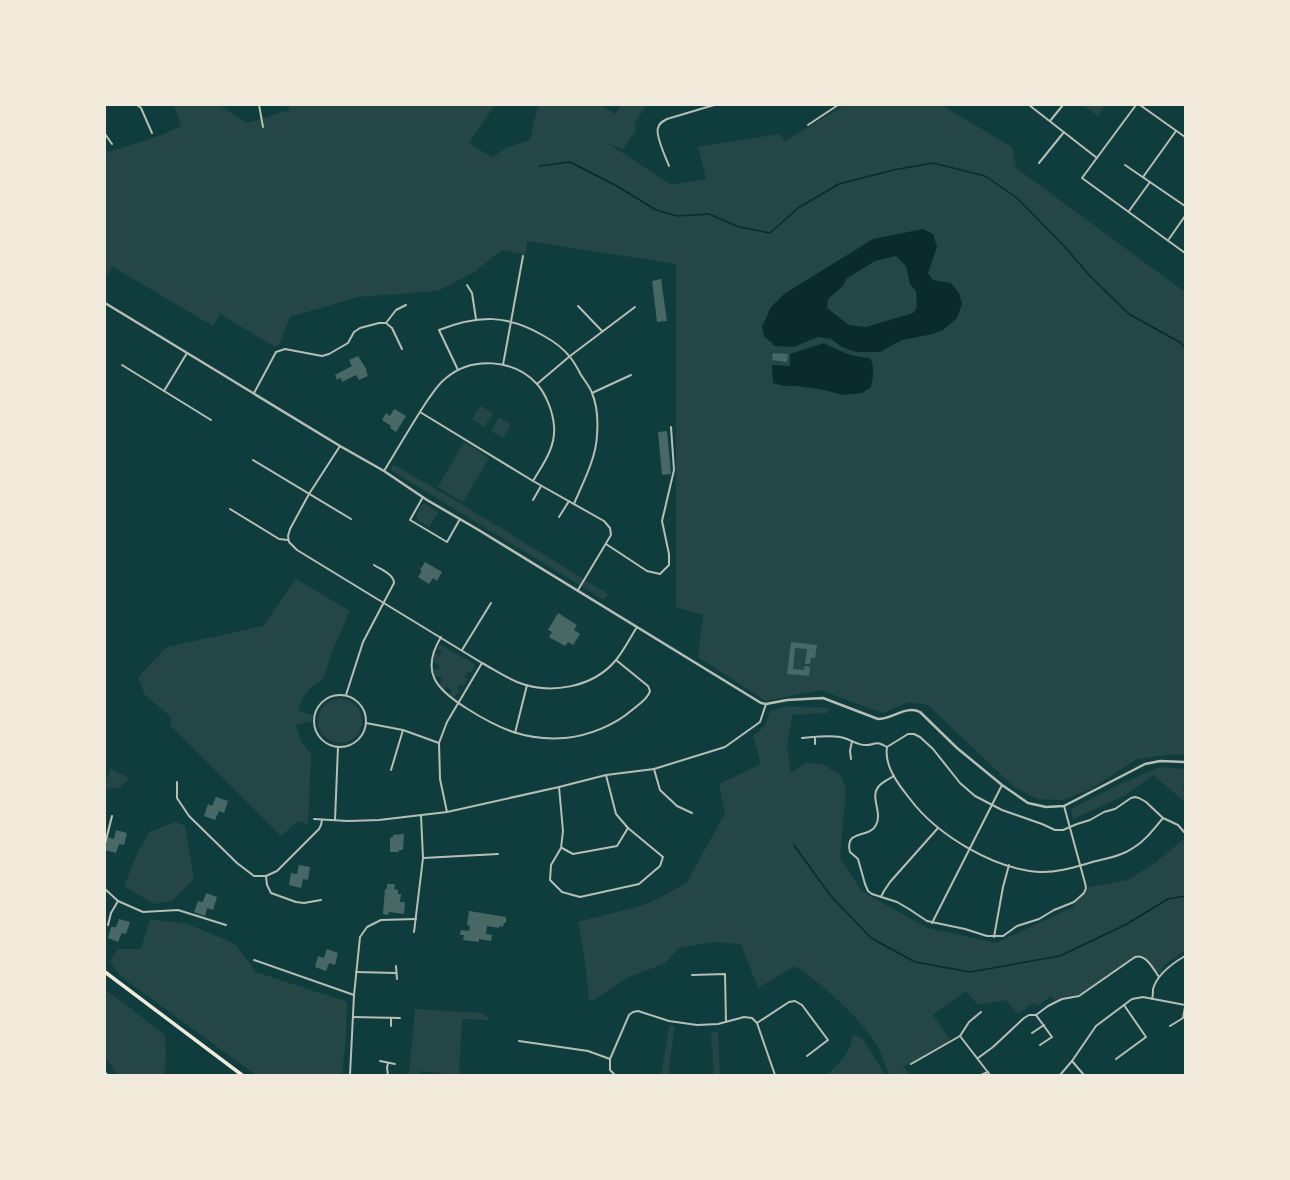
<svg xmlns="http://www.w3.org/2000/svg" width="1290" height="1180" font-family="'PT Sans',sans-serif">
<rect width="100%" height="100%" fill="#0f3d3e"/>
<!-- green -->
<g fill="#244646">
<path d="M174 105H219L247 123 290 110 287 105H495L469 143 493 158 505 148 530 140 538 105H602L615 114 622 105H645L646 106 635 123 636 130 623 149 609 144 671 185 706 179 698 147 780 134 785 141 845 105H941L1012 147 1016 168 1185 292V756L1176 754 1137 759 1091 789 1063 800 1038 799 1014 787 928 705 909 702 883 713 820 690 766 701 698 657 703 615 676 607V264L527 241 525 255 502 250 474 272 438 291 358 297 290 317 279 345 275 347 220 314 213 326 113 267 108 274 105 275V153L159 136 181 126Z"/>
<path d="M1083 105H1105L1098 116Z"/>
<path d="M481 406 493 413 484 427 472 419Z"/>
<path d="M499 417 511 425 503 438 491 431Z"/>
<path d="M464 442 489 458 463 502 438 487Z"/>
<path d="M394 465 463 505 608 594 604 600 392 471 391 466Z"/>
<path d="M423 503 438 512 429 527 418 520 416 515Z"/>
<path d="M296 579 350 611 334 647 323 680C309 686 302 696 298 711L313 715 312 721 296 725 301 741 311 754 308 825 298 821 281 836 170 725 171 717 145 695 138 677 167 647 263 626Z"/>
<path d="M439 645H441L474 664V668L470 673 467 672 465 677 468 679 463 686 459 684 457 689 460 691 454 698 448 695 452 691 447 687 443 691 439 684 443 681 440 676 436 678 433 670 439 669V664L433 663 435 654 440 656 442 651 437 649Z"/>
<circle cx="340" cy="721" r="22"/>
<path d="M789 706 829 708 828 713 792 715 787 746 791 773 806 763 822 764 840 775 846 788 840 858 861 890 875 899 928 928 996 943 1073 907 1089 887 1128 880 1156 862 1185 838V950L1162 967V970L1161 973 1156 972C1151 965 1146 953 1136 955L1080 994 1062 997 1055 1001 1051 996 1037 1006 1034 1003 1018 1014 1006 1000 978 1005 966 991 933 1015 951 1041 911 1064 903 1066 910 1075H889C885 1064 881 1051 874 1041 856 1014 822 984 795 966L758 988 741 944 713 942 679 948 665 963 627 978 594 1000 589 1001 585 960 578 922 644 905 667 894 687 882 725 813 719 784 761 764 753 736 765 726 770 711Z"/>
<path d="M1160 767 1185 769 1183 788 1185 789V802L1153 775 1126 795 1073 819 1071 809 1118 785Z"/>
<path d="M111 769 129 778 119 788 112 787 105 790V781Z"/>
<path d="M176 822 185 826 194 879 172 901 154 904 124 886 138 852 149 832Z"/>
<path d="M150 919 187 924 210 933 235 944 256 972 347 1002 346 1037 342 1075H256L120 976 110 961 118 949H141Z"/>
<path d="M105 989 165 1035 166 1056 164 1075H118L105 1057Z"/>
<path d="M415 1009 481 1013 491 1020 462 1019 459 1075 420 1071 419 1075H409Z"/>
<path d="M669 1026H675L668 1075H661Z"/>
<path d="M711 1032H718L720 1075H714Z"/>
<path d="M853 1034 863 1039 885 1075H827C841 1062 851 1053 853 1034Z"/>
</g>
<!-- water -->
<g fill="#0a2a2b" fill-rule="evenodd">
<path d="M923 229 933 234 937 247 928 273 933 280 951 283 959 293 962 304 957 318 943 330 933 334 902 340 880 352H856L842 347 831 339 818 337 794 347 775 346 764 336 762 327 771 307 784 294 873 239ZM896 256 906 266 910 284 916 291 917 307 913 313 866 327 849 325 827 308 828 299 843 286 846 279 875 261Z"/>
<path d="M824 343C839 351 852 357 870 358 875 366 873 378 871 387L862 393 844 395 819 389 795 386H784L773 383 772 365 790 366V354Z"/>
</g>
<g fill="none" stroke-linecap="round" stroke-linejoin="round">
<!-- stream -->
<g stroke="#0a2a2b" stroke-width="1.5">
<path d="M539 166 570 162 617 186 656 210 677 216 709 214 739 227 770 233 798 208 839 184 893 170 933 163 985 176 1017 198 1065 247 1090 276 1129 314 1181 343 1185 348"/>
<path d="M794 845 830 895 871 938 915 962 970 972 1060 956 1125 925 1168 899 1185 896"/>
</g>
</g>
<!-- building -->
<g fill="#486865">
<path d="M661 279 667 321 657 322 652 281Z"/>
<path d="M773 353 788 354 787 362 772 360Z"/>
<path d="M358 356 367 370H366L368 376 359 380 356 375 342 382 341 378 337 380 335 375 352 366 349 360Z"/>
<path d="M394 409 406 416 396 432 390 428 391 426 382 420 386 413 390 416Z"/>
<path d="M667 431 671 474 662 475 658 432Z"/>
<path d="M425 562 442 572 437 581 433 578 429 584 418 577 422 571 420 570Z"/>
<path d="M558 613 577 625 574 630 580 634 573 645 568 642 565 646 549 637 552 632 548 630Z"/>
<path d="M791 642 817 645 815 658H811L810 664H805L807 649 795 648 793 669 804 670 805 666 810 667 809 676 787 674Z"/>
<path d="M216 797 228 801 224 813 219 811 215 820 204 816 208 804 212 806Z"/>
<path d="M116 830 127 833 124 845 119 844 116 853 105 850 108 837 114 839Z"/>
<path d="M404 834 403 850H399V852H390V838L393 837V835Z"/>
<path d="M299 865 310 867 308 880 303 879 301 888 289 885 291 873 297 874Z"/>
<path d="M387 884H395L394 889 398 890V894H401L400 902H405L404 914 389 912 388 915 383 914 385 889H387Z"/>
<path d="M206 893 217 897 213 910 207 908 205 916 194 912 198 901 203 902Z"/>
<path d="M469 911 506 917V923H504L503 927 499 926V928L487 926 486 934 492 935 491 941 479 939V942L463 940 464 935H460L461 930 469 931 470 926 467 925Z"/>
<path d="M119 919 130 922 126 934 122 933 118 942 108 938 111 927H116Z"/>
<path d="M327 949 338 953 335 965 329 963 326 971 315 967 318 956 324 958Z"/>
</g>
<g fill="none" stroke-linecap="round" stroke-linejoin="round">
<!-- minor -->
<g stroke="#b8beb3" stroke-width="2">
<path d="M137 105 141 108 152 133"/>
<path d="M259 105 263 127"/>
<path d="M1029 105 1097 158"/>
<path d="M1136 105 1082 178 1185 253"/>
<path d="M1140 105 1185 137"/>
<path d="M1050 121 1063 105"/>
<path d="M808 125 838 105"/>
<path d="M105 134 112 144"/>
<path d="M1039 163 1064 132"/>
<path d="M1125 165 1185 206"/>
<path d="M669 166C666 158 655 135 658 128 659 123 663 121 667 119L714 105"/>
<path d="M1143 177 1176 131"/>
<path d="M1129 211 1150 182"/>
<path d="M1169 239 1185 216"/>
<path d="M467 285 472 293 476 319"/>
<path d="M578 306 602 331"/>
<path d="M402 349 392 328 386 323 396 310 406 305"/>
<path d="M122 365 211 420"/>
<path d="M503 365 523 256"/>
<path d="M458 370 439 330C478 315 507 314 544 336 553 341 563 348 570 357 574 362 578 369 581 375 585 381 590 387 592 393 597 405 598 422 597 435 596 459 583 482 574 504"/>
<path d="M537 384 570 356 635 307"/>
<path d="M164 391 187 353"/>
<path d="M254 393 276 352 285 349 322 356 329 354 348 343 354 332 360 328 379 323H386"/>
<path d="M592 393 631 375"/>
<path d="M420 412 533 481 604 521 610 528 611 535 578 590"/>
<path d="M340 446 309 494 290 529 288 536 289 542 297 550 482 663C493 669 505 677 517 682 549 695 593 688 616 660 624 650 630 638 637 627"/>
<path d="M253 460 351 519"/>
<path d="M384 471C398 448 412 424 427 401 433 393 438 384 446 378 472 356 514 359 537 384 546 394 553 412 554 426 556 447 543 464 533 481"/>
<path d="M423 497 410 520 447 542 460 519"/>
<path d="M533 500 541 486"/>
<path d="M230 509 279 539 288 540"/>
<path d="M559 517 569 501"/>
<path d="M606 544 647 571 660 574 669 565V554L662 521 674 470 671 427"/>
<path d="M441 637C420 672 436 689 466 708 499 729 526 741 565 738 588 736 615 725 632 710 638 705 648 699 650 691L648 686 616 660"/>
<path d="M462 650 491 603"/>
<circle cx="340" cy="721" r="26"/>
<path d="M346 695 363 642 394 583C394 574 380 569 374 565"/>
<path d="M366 723 403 730 439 743"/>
<path d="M515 733 527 685"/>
<path d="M815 737V744"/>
<path d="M802 738C815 737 828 735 840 737 848 738 855 744 864 745 875 746 874 739 887 747"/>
<path d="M851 759 850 751 852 741"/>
<path d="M654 769 660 790 677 806 692 813"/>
<path d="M391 770 403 730"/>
<path d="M894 776C889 779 882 782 879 786 869 797 883 812 876 825 869 839 844 829 850 852L858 859 865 884 868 891 872 894 897 902 909 909 927 921 965 929 987 936H1003L1017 926 1039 919 1054 910 1074 902 1084 893 1086 888 1085 883 1064 806"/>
<path d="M177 782V798L189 816 237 863 254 876H266L277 871 319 829 321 825 322 820"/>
<path d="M559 787 563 831 561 848 551 865 550 880 562 892 580 897 639 884 660 866 663 857 628 828 616 814 606 775"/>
<path d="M447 812 440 779 439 743 447 722 482 663"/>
<path d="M1163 818C1154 829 1145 841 1133 848 1122 856 1108 858 1096 861 1078 866 1058 873 1039 872 994 869 937 835 910 799 898 784 884 766 887 747L908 734H914L920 737 933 749 960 783 975 796 1002 810 1042 824 1055 830H1063L1077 824 1090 820 1104 812 1115 809 1131 798 1135 797 1139 798 1146 802 1163 818 1178 825 1184 832"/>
<path d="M314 819 348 821 379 820 447 812 559 787 606 775 654 769 725 747 760 722 766 704"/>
<path d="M335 820 338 747"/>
<path d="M105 844 112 816"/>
<path d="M562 848 573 854 617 846 628 828"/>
<path d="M423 858 498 854"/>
<path d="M266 876 267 885 271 893 296 902 304 903 321 900"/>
<path d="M105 889 118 901 143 912 178 910 226 925"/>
<path d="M881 897 884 891 890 882 938 828"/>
<path d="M932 923 1002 785"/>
<path d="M108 925 111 913 118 901"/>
<path d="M414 932 423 858 421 815"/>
<path d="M994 937 1003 887 1009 865"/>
<path d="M254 960 354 995"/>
<path d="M396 966 397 979"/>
<path d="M356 972 396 973"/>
<path d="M692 975 725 974 726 1022"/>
<path d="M1152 999C1153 996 1153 992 1153 989 1157 975 1173 963 1185 956"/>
<path d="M981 1012 969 1022 960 1036 990 1075"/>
<path d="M1036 1015 1052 1037 1040 1045"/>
<path d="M353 1017 400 1018"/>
<path d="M757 1023 789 1002 795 1001 802 1005 828 1040 807 1056"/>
<path d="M391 1026V1018"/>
<path d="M1170 1026 1183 1018 1185 1007"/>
<path d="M1032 1033 1044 1025"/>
<path d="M519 1041 588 1051 610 1059"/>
<path d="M978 1058 993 1047 1024 1018 1029 1015H1036L1048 1006 1062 999 1079 996 1135 957C1146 953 1154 970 1159 977"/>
<path d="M1116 1059 1146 1037 1124 1005"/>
<path d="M380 1061 395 1064"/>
<path d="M1072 1061 1084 1075"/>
<path d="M911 1064 960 1036"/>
<path d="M350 1075 354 995 360 937 367 927 381 920 416 919"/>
<path d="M388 1075 387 1068 388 1063"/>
<path d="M615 1075 610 1070V1059L629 1015 633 1012 638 1011 669 1021 697 1025 718 1024 744 1017 752 1018 757 1023 775 1075"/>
<path d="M981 1075 988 1072"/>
<path d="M1060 1075 1072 1061 1096 1026 1132 999 1143 997 1185 1005"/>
</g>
<!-- tertiary -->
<path stroke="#b8beb3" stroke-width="2.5" d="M105 303 340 446 384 471 427 500 477 529 761 703 766 704 787 700 823 698 878 719C893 719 906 705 920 712L957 748 1002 785 1028 803 1046 807 1064 806 1145 764 1160 761 1185 762"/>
<!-- primary -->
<path stroke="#f1e9da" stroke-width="3.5" d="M105 972 242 1075"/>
<!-- motorway -->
<path stroke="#f1e9da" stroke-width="4" d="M105 1074 106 1075"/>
</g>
<!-- border -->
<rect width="1290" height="1180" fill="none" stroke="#f1e9da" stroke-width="212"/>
</svg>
